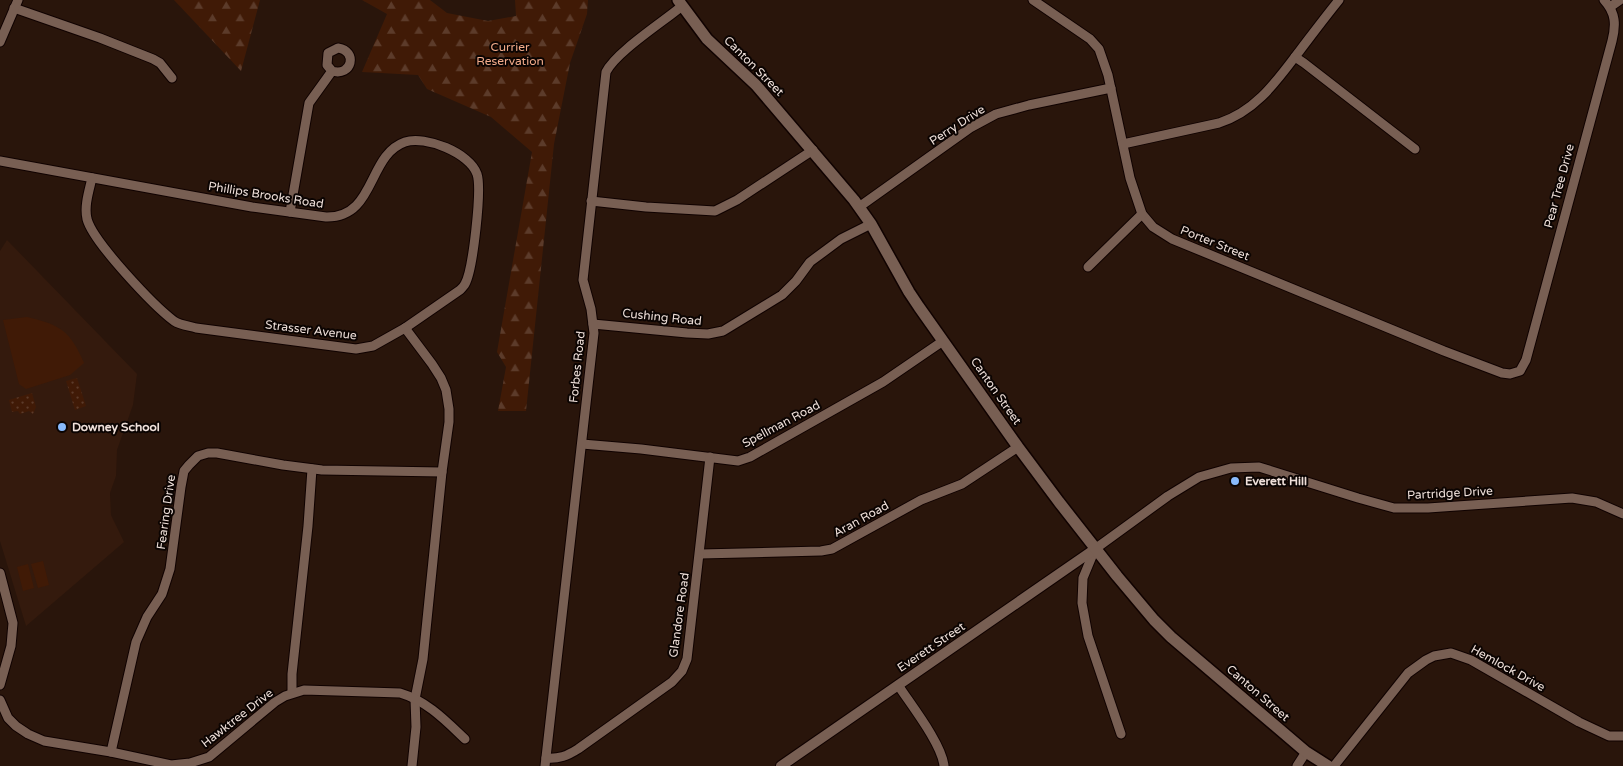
<svg xmlns="http://www.w3.org/2000/svg" width="1623" height="766" font-family="'Varela Round',sans-serif">
<defs>
<pattern id="grass-dots" width="8" height="8" patternUnits="userSpaceOnUse" patternTransform="scale(1.25)"><rect width="8" height="8" fill="#401a06"/><path d="M2 2h.1M6 6h.1" fill="none" stroke="#5c3b2a" stroke-width="1.8" stroke-linecap="round"/></pattern>
<pattern id="forest-firs" width="22" height="20" patternUnits="userSpaceOnUse" patternTransform="scale(1.25)"><rect width="22" height="20" fill="#401a06"/><path d="M5 1l3.5 6h-7zM16 11l3.5 6h-7z" fill="#5c3b2a"/></pattern>
</defs>
<rect width="100%" height="100%" fill="#29150b"/>
<!-- built -->
<path fill="#341a0d" d="M7 240 137 374 133 405 117 450 116 476 110 493 111 515 124 542 26 626 0 541V251Z"/>
<!-- grass -->
<g fill="url(#grass-dots)">
<path d="M77 378 86 406 75 410 66 381Z"/>
<path d="M32 393 36 407 33 414 29 411 20 414 18 411 12 412 9 400Z"/>
</g>
<!-- forest -->
<g fill="url(#forest-firs)">
<path d="M174 0H260L241 71Z"/>
<path d="M362 0H430L447 13 488 21 516 16 515 0H588L587 14 570 63 554 144 526 411H498L506 367 497 352 532 152 491 117 427 89 418 75 362 72 387 14Z"/>
</g>
<!-- garden -->
<g fill="#401a06">
<path d="M27 317C61 325 70 331 84 363L70 375 26 389 19 384 3 320Z"/>
<path d="M43 561 49 585 38 588 31 564Z"/>
<path d="M28 564 34 588 23 591 17 567Z"/>
</g>
<g fill="none" stroke-linecap="round" stroke-linejoin="round">
<!-- minor casing -->
<g stroke="#100200" stroke-width="11">
<g id="minor">
<path d="M1033 0 1090 39 1099 49 1108 75 1130 178 1142 214 1153 227 1172 239 1444 351 1502 373 1510 374 1520 371 1526 360 1612 41C1616 25 1616 13 1604 0"/>
<path d="M1610 7 1620 0"/>
<path d="M14 8 100 38 153 59 160 63 172 78"/>
<path d="M0 42 18 0"/>
<path d="M1295 57 1304 63 1415 149"/>
<path d="M1123 144 1219 123C1257 111 1278 79 1301 49 1314 32 1326 16 1339 0"/>
<path d="M0 161 252 207 326 217C376 218 367 155 405 142 425 135 470 153 477 174 482 189 473 270 465 284 464 286 462 288 460 290L405 328"/>
<path d="M92 178C89 191 84 206 87 219 93 242 154 306 174 321 180 325 189 326 196 328L356 349 373 346 405 328 432 364 441 378 446 390 449 409V422L442 472 423 659 415 699 416 727 412 766"/>
<path d="M591 201 646 207 715 211 737 200 813 150"/>
<path d="M859 207 970 128 996 114 1029 105 1111 88"/>
<path d="M290 212 309 103 332 71C352 77 358 51 338 48L328 53 327 65 332 71"/>
<path d="M1088 267 1142 214"/>
<path d="M593 324 687 333 708 334 723 331 782 295 796 281 810 262 841 239 871 224"/>
<path d="M582 444 641 449 738 461 750 457 883 382 943 341"/>
<path d="M700 554 821 551 832 549 921 500 962 484 1018 447"/>
<path d="M0 573 13 623 11 646 0 685"/>
<path d="M898 685C911 705 942 744 944 766"/>
<path d="M292 693V674L308 526 312 469"/>
<path d="M0 700 8 718 16 726 28 734 44 741 111 752 171 765 190 763 209 757 275 702 285 696 304 690 400 693C427 701 445 720 465 739"/>
<path d="M1121 734 1088 636 1082 603 1083 578 1095 549 1168 496 1199 477 1231 468 1259 467 1358 498 1394 508H1428L1572 498 1596 502 1623 514"/>
<path d="M111 752 136 642 147 617 162 594 170 569 181 487 184 471 189 465 198 456 208 453H217L283 465 322 470 442 472"/>
<path d="M546 758C559 759 567 756 578 749L672 682 682 671 687 659 710 457"/>
<path d="M545 766 594 333 591 309 583 280 606 72C616 52 663 22 682 6"/>
<path d="M1297 766 1306 752"/>
<path d="M1334 766 1408 673 1426 660 1434 656 1451 653 1471 660 1579 722 1609 736H1623"/>
</g>
</g>
<!-- tertiary casing -->
<g stroke="#100200" stroke-width="12">
<path id="tertiary" d="M781 766 1095 549"/>
</g>
<!-- secondary casing -->
<g stroke="#100200" stroke-width="14">
<path id="secondary" d="M678 0 707 39 756 85 854 200 871 224 909 292 919 307 1018 447 1059 502 1117 576 1154 620 1171 637 1306 752 1328 766"/>
</g>
<!-- minor -->
<use href="#minor" stroke="#785f53" stroke-width="9"/>
<!-- tertiary -->
<use href="#tertiary" stroke="#785f53" stroke-width="10"/>
<!-- secondary -->
<use href="#secondary" stroke="#785f53" stroke-width="11"/>
</g>
<!-- markers -->
<g fill="#89bafc" stroke="#0b0402" stroke-width="2">
<circle cx="62" cy="427" r="5"/>
<circle cx="1235" cy="481" r="5"/>
</g>
<g text-anchor="middle" stroke-width="4" stroke-linejoin="round" paint-order="stroke">
<!-- park labels -->
<g font-size="12" fill="#f2ab8a" stroke="#0b0402">
<text x="510" y="51">Currier<tspan x="510" dy="14">Reservation</tspan></text>
</g>
<!-- street labels -->
<g font-size="12" fill="#eedfd9" stroke="#0b0402">
<text transform="translate(754 66) rotate(45)" y="4">Canton Street</text>
<text transform="translate(957 125) rotate(-33)" y="4">Perry Drive</text>
<text transform="translate(1559 186) rotate(-75)" y="4">Pear Tree Drive</text>
<text transform="translate(266 195) rotate(9)" y="4">Phillips Brooks Road</text>
<text transform="translate(1215 243) rotate(22)" y="4">Porter Street</text>
<text transform="translate(662 317) rotate(6)" y="4">Cushing Road</text>
<text transform="translate(311 330) rotate(7)" y="4">Strasser Avenue</text>
<text transform="translate(577 367) rotate(-84)" y="4">Forbes Road</text>
<text transform="translate(996 391) rotate(55)" y="4">Canton Street</text>
<text transform="translate(781 424) rotate(-28)" y="4">Spellman Road</text>
<text transform="translate(1450 493) rotate(-3)" y="4">Partridge Drive</text>
<text transform="translate(166 512) rotate(-82)" y="4">Fearing Drive</text>
<text transform="translate(861 519) rotate(-29)" y="4">Aran Road</text>
<text transform="translate(679 615) rotate(-82)" y="4">Glandore Road</text>
<text transform="translate(931 647) rotate(-34)" y="4">Everett Street</text>
<text transform="translate(1508 668) rotate(29)" y="4">Hemlock Drive</text>
<text transform="translate(1258 693) rotate(41)" y="4">Canton Street</text>
<text transform="translate(237 718) rotate(-38)" y="4">Hawktree Drive</text>
</g>
<!-- poi labels -->
<g font-size="12" font-weight="bold" fill="#eedfd9" stroke="#0b0402" text-anchor="start">
<text x="72" y="431">Downey School</text>
<text x="1245" y="485">Everett Hill</text>
</g>
</g>
</svg>
